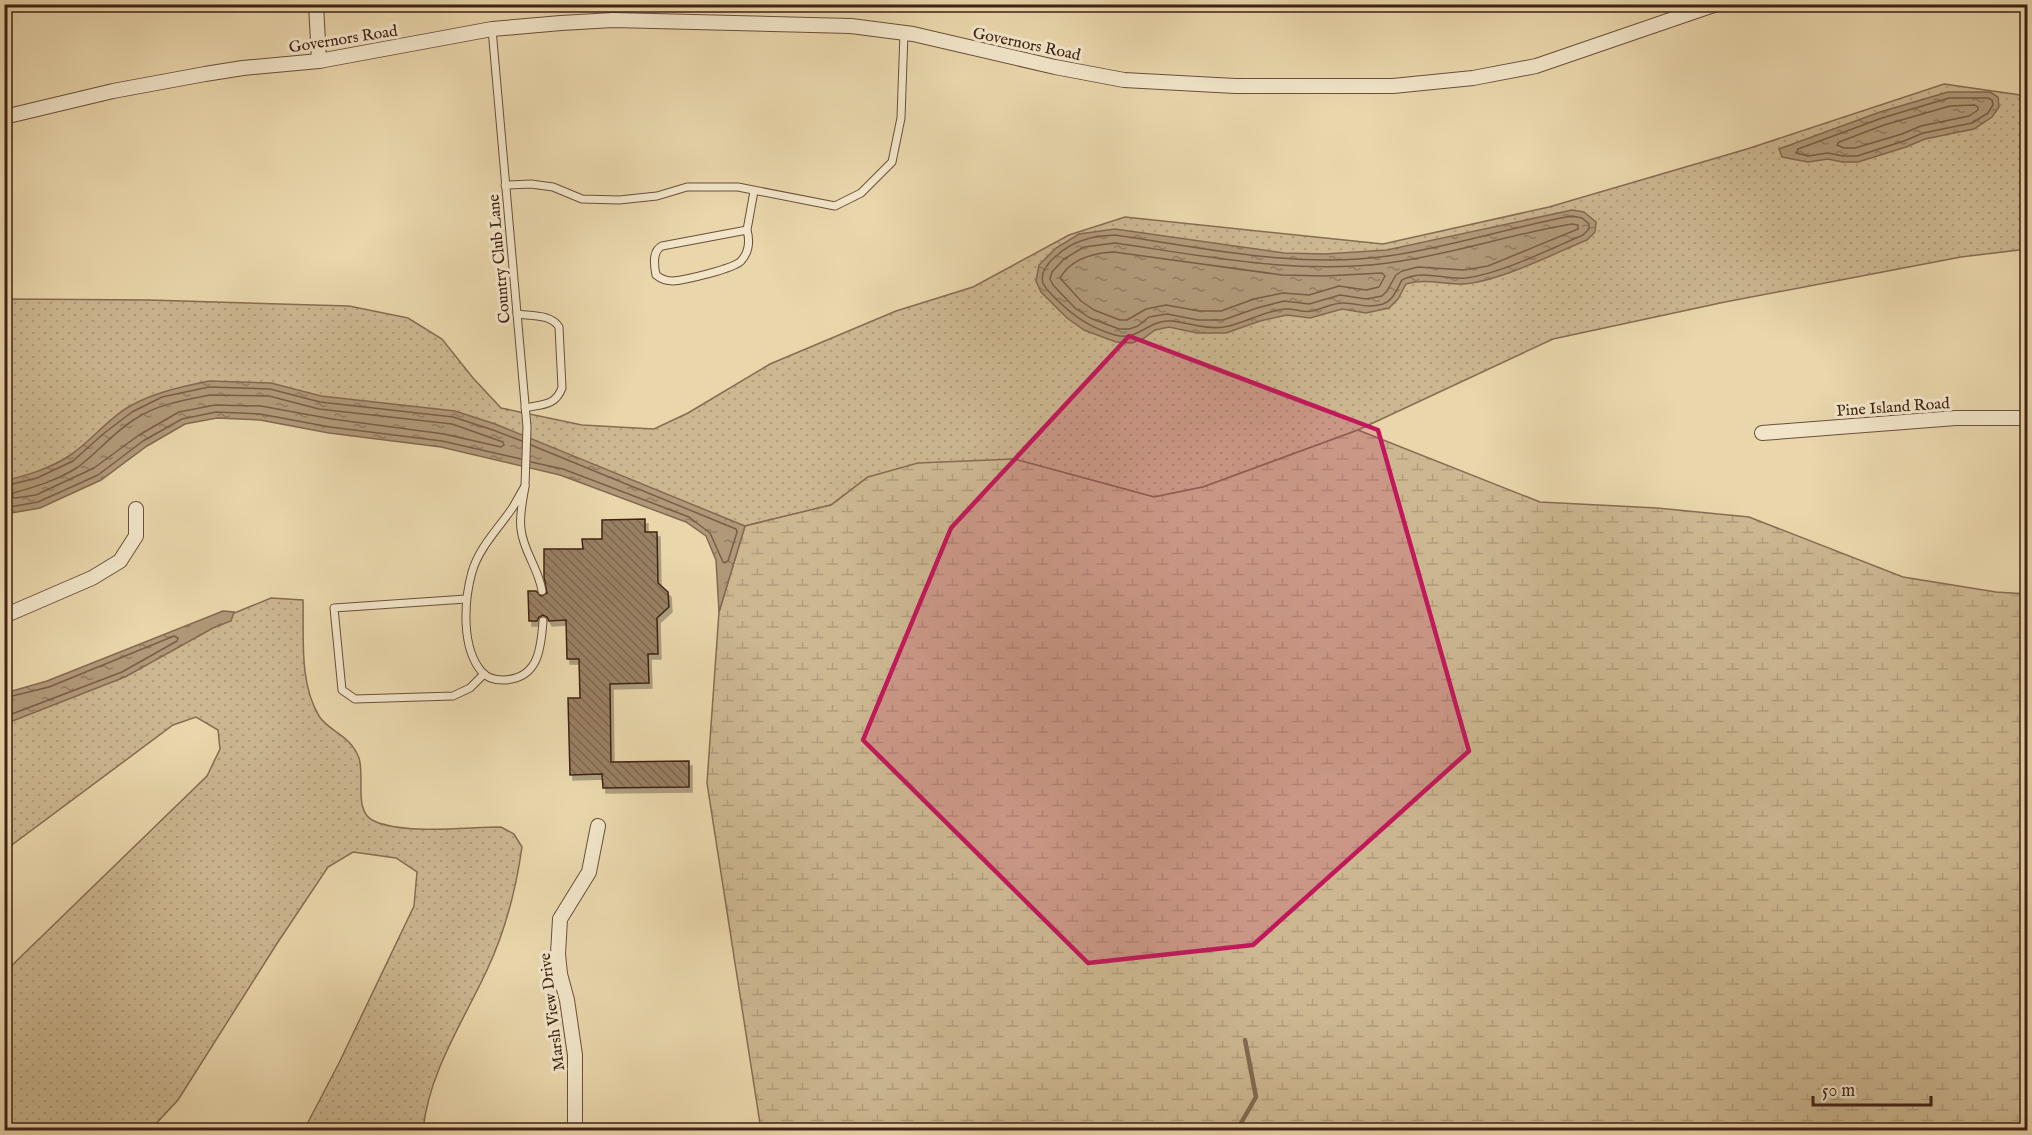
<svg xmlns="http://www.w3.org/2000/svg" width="2032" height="1135" font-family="'IM FELL English',serif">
<defs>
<pattern id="grass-dots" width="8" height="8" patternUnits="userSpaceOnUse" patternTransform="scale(1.5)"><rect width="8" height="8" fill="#ccb791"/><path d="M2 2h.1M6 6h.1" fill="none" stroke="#b09d7c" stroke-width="1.8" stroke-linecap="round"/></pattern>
<pattern id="wetland-marsh" width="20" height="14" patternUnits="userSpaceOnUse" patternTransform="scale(1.5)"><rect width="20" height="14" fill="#ccb791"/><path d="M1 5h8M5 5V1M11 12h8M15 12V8" fill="none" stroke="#b09d7c"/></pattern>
<pattern id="water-ripples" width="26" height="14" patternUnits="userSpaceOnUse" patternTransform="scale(1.5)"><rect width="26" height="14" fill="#b09978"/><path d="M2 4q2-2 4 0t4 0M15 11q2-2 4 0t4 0" fill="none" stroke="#917c61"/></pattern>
<pattern id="building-back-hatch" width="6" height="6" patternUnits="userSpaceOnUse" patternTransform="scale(1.5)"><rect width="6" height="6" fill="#988063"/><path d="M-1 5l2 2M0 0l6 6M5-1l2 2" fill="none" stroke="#7d6850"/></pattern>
<filter id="shadow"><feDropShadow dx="3" dy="5" stdDeviation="0" flood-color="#0004"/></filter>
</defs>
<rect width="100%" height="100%" fill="#e9d6ab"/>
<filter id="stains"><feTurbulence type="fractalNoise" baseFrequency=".00333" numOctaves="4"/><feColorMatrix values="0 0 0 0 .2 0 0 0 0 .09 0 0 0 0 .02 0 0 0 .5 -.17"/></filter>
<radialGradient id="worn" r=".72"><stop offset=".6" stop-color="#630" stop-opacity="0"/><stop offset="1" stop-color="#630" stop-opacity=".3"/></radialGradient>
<!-- grass -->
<g fill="url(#grass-dots)" stroke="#866c52" stroke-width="1.5">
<path d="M1944 84 2027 96V249L1961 257 1725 302 1553 339 1358 430 1203 487 1154 497 1014 459 868 477 831 505 745 526 714 528 592 476 219 400 5 493V299L149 300 349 306 408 318 442 339 473 378 501 408 582 425 654 429 688 413 770 364 896 311 973 287 1069 235 1125 217 1383 244 1549 207 1747 149Z"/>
<path d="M271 598 303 600C304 638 299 683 319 716 329 732 350 734 359 758 365 776 353 812 374 821 405 835 466 827 501 827L514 834 522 847C516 889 505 932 487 970 463 1022 429 1072 423 1130H304L339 1063 414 906 417 872 396 858 353 852 328 867 276 945 178 1100 150 1130H5V972L207 776 220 749 218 730 196 717 173 725 5 850V707Z"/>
</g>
<!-- wetland -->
<path fill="url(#wetland-marsh)" stroke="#866c52" stroke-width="1.5" d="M1358 430 1540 502 1657 508 1749 517 1903 577 1996 592 2027 594V1130H761L707 783 719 612 745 526 831 505 868 477 918 463 1014 459 1154 497 1203 487Z"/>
<!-- water -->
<g fill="url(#water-ripples)" stroke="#836950" stroke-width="1.5">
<path d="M1948 92H1990L1998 97 1999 107 1992 117 1974 129 1925 139 1906 147 1858 162H1842L1828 159 1808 162 1782 157 1779 149 1880 112Z"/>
<path d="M1572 210 1584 212 1596 222 1595 232 1587 240C1553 254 1500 281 1465 284 1445 285 1426 278 1406 284L1398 299 1389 308 1366 313 1342 309 1310 318 1287 315 1260 321 1226 333H1197L1169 327 1155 330 1144 338 1132 343 1116 342 1084 330 1067 318 1041 292 1036 281 1039 265 1056 248 1079 234 1115 229 1284 253 1325 254 1387 250Z"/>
<path d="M209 381 271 383 321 396 455 411 495 424 745 526 719 612 716 560 706 536 686 522 560 475 441 447 329 433 260 420 217 418 185 424 147 446 101 480 40 508 5 514V481C27 475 49 469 69 456 91 442 107 419 130 406 155 392 181 387 209 381Z"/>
<path d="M223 611 234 612 231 621 213 628 125 677 5 724V693L47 681Z"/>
</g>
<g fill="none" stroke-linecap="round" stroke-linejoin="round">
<!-- shore -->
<g stroke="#785e46" stroke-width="1.5">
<path d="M1949 98H1988L1992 100 1993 105 1988 113 1972 123 1923 133 1904 141 1857 156H1843L1828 153 1808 156 1796 153 1798 149 1882 118Z"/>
<path d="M1975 105 1978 107V110L1969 116 1921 126 1902 134 1855 148H1844L1837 145 1839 142 1884 125 1950 106Z"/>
<path d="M1572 216 1582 218 1589 224V229L1583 235C1550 249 1500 274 1466 278 1444 280 1422 269 1402 280 1397 288 1394 300 1383 304 1365 309 1359 303 1343 303 1332 303 1322 309 1312 311 1303 313 1294 308 1285 309 1263 311 1244 324 1224 327 1205 330 1188 322 1170 321 1148 320 1137 342 1115 335 1090 328 1072 315 1054 297 1050 293 1045 288 1043 283 1037 265 1069 244 1084 240 1094 236 1105 236 1115 235 1205 248 1298 269 1388 256 1451 247 1510 227 1572 216Z"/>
<path d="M1572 224 1578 225V229L1488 266 1464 270 1418 267 1402 271 1396 275 1387 291 1382 296 1366 299 1340 295 1309 304 1284 301 1257 308 1223 320H1198L1167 314 1149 317 1138 326 1129 329H1119L1090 318 1075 308 1053 285 1050 279 1052 272 1064 259 1084 247 1115 243C1205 256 1297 275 1388 263 1450 255 1510 234 1572 224Z"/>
<path d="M1114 252 1282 275 1325 276 1382 273 1385 276 1379 287 1366 290 1339 286 1309 295 1283 293 1254 299 1221 311H1199L1166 305 1146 309 1127 320H1120L1094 310 1081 301 1060 278C1071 259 1093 253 1114 252Z"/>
<path d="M210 395 269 396 319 409 452 424 503 442 504 445 501 447 444 434 332 419 261 406 215 405 179 412 139 435 94 468 36 495 15 498 12 497 13 493C35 487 58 480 78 467 98 452 114 432 135 419 158 404 184 400 210 395Z"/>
<path d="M531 462 563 469 689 517 710 533 723 562 725 563 728 561 737 532 736 529 531 445"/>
<path d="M4 486 37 478 73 461 103 434 132 412 162 397 209 387 270 389 320 402 453 417 493 430 522 441"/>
<path d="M4 508 38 502 98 475 143 441 182 419 216 412 260 414 330 427 442 441 521 459"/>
<path d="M4 698 49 687 174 636 178 638 177 641 122 672 4 717"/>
</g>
<!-- stream -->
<path stroke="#836950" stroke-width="4.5" d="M1237 1130 1256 1097 1245 1040"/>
</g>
<!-- building -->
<path fill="url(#building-back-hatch)" stroke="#402214" stroke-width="1.5" filter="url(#shadow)" d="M645 519V532H657L658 583 668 592 669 607 657 618 658 654H648L649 683 610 684 611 762 689 761V787L603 788 602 774 570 775 568 698H580L579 659H567L566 620 549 621 547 617 543 615 539 617 537 621H529L528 591H536L541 596 547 593 544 577V549H583L582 539H602V520Z"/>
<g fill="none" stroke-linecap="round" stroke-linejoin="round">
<!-- lane casing -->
<g stroke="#6a4f3a" stroke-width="9">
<g id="lane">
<path d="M492 29 527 427 525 486"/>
<path d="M505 185 531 184 553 187 582 199 619 200 657 196 687 187H738L835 206 861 193 892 162 901 118 904 33"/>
<path d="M747 230C750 241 749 252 741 261 733 269 685 280 673 281 667 281 661 279 656 275 654 265 652 251 662 246L747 230 754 191"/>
<path d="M517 314C531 316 551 314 559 327L562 388C555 406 543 404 525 408"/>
<path d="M542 591C539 569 523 551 521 529 519 515 523 500 525 486 520 494 516 503 511 510 497 530 479 548 472 572 464 601 461 648 482 672 487 678 496 680 503 680 538 679 541 650 543 621"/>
<path d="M466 599 334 608 342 690 355 699 453 696 470 688 484 674"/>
</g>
</g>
<!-- street casing -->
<g stroke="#6a4f3a" stroke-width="16">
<g id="street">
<path d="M316 4 319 61"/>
<path d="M4 117 113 91 205 74 243 68 319 61 492 29 561 23 613 20 851 26 913 34 1055 67 1124 80 1235 86H1393L1473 78 1536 66 1717 4"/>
<path d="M1762 433 1956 418H2028"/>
<path d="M4 616 92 578 120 561 136 536V509"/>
<path d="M575 1130V1055L567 1000 560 974 558 954 560 919 589 872 598 826"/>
</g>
</g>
<!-- lane -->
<use href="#lane" stroke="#f1e4c8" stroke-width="7"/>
<!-- street -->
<use href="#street" stroke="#f1e4c8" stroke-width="14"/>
</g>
<!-- marked area -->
<path fill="#c2185b" fill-opacity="0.2" stroke="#c2185b" stroke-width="4.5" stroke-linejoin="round" d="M1129 336 1378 430 1469 751 1253 945 1088 963 863 740 951 528Z"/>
<g text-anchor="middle" stroke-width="6" stroke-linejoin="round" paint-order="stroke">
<!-- street labels -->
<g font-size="16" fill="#402214" stroke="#f1e4c8">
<text transform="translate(343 38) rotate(-9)" y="6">Governors Road</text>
<text transform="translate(1027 43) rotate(12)" y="6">Governors Road</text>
<text transform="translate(498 259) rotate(-95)" y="6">Country Club Lane</text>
<text transform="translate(1893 406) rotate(-4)" y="6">Pine Island Road</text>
<text transform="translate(551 1012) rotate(-97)" y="6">Marsh View Drive</text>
</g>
</g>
<!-- margin -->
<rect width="2032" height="1135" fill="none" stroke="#e9d6ab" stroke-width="24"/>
<rect x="6" y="6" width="2020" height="1123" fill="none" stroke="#402214" stroke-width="3"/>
<rect x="12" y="12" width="2008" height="1111" fill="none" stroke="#402214" stroke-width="1.5"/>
<!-- scale -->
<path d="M1813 1096v9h118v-9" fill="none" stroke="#402214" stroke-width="3"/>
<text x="1822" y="1096" font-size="18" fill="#402214" stroke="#f1e4c8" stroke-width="4.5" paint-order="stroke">50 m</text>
<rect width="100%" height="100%" filter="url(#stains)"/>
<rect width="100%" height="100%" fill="url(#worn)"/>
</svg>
